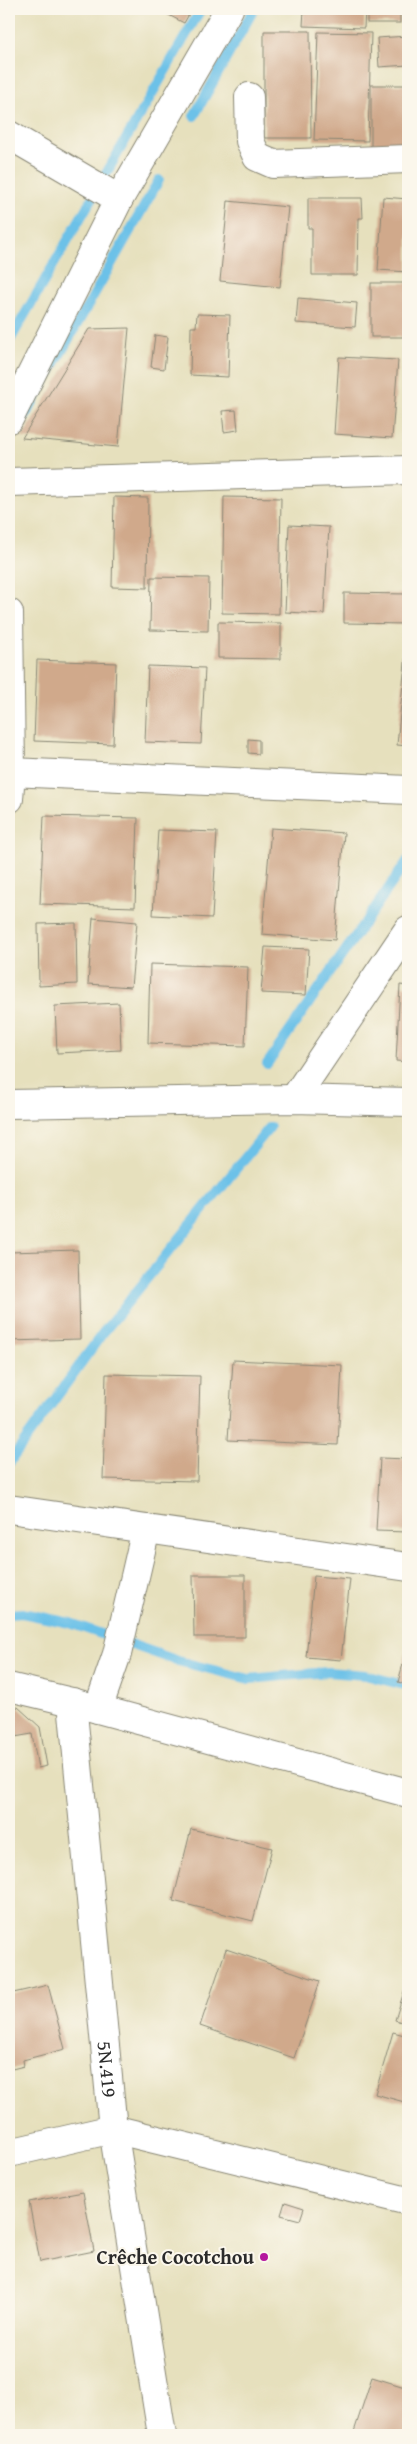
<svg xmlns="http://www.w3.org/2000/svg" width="417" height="2444" font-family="'Gentium Book Plus',serif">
<rect width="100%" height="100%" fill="#fbf7ec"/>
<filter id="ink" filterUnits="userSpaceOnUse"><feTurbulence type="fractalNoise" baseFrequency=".02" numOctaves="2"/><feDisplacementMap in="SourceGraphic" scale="10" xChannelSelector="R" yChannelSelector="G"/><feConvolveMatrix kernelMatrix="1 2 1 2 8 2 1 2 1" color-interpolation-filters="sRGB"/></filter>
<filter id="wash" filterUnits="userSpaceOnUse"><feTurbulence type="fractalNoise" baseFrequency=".0096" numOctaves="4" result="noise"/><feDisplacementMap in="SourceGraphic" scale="20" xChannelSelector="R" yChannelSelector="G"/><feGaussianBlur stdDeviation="1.12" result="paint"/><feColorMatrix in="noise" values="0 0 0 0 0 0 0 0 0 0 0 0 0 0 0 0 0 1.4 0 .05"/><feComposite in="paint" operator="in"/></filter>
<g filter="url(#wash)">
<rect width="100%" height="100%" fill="#e6e0bd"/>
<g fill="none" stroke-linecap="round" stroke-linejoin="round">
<!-- stream -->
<g stroke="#6cc1e8" stroke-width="10">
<path d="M194 116 254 9"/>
<path d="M9 342 201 9"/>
<path d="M25 416 159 180"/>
<path d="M267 1064 408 860"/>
<path d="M9 1463 102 1334 270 1127"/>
<path d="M9 1614 22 1613 70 1623 178 1661 249 1679 328 1672 365 1675 408 1686"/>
</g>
</g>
<g id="blocks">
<!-- building -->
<g fill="#d0a98b">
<path d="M157 9H192L184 23Z"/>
<path d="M304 9H365L364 28 303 26Z"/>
<rect x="367" y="9" width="33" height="14"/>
<path d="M264 31H310L311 138H264Z"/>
<path d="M318 32 371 33 368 141 314 140Z"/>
<path d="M408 36V65L379 67 377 38Z"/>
<rect x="371" y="85" width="37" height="63"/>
<path d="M383 197 408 199V272L378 270Z"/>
<path d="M308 198H362L363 218H359L358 275H312V228H308Z"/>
<path d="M228 201 288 207 280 287 220 281Z"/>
<rect x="371" y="283" width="37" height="54"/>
<path d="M298 298 357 303 355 327 296 323Z"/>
<path d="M197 314 230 315 228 377 190 375 191 327H196Z"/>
<path d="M129 328 118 447 22 438 89 329Z"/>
<path d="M155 335 168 337 164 369 151 367Z"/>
<path d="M339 357 398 360 392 438 334 434Z"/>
<path d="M236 410 238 430 224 432 222 411Z"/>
<path d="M114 497 148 498 147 588 112 587Z"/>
<path d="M224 497 281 498 279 614 222 613Z"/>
<path d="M289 525 329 527 324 614 285 612Z"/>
<path d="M151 577 209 578 208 631 150 630Z"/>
<path d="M344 593 408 594V624L344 623Z"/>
<path d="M218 622 281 623V659L218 658Z"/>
<path d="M407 642H408V746L397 745Z"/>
<path d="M37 660 116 663 113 744 34 741Z"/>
<path d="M148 666 205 668 201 744 145 742Z"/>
<path d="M248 739 259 740V754L248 753Z"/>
<path d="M44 816 138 818 135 907 40 904Z"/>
<path d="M271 828 344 833 335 940 262 934Z"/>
<path d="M158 830 217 832 212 918 153 915Z"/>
<path d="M93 918 137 922 131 987 88 984Z"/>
<path d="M76 923 77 984 39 986 38 924Z"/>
<path d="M265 947 309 949 306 995 261 993Z"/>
<path d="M150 964 248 967 245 1046 148 1043Z"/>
<path d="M400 985 408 986V1062L396 1061Z"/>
<path d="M119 1003 121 1050 57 1053 55 1006Z"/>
<path d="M78 1250 80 1339 9 1341V1252Z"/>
<path d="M233 1360 342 1365 338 1445 228 1440Z"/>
<path d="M106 1374 200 1376 197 1481 103 1479Z"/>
<path d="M380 1458 408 1459V1532L376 1531Z"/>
<path d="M193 1575H245V1637H194Z"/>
<path d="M314 1576 350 1579 341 1660 306 1657Z"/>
<path d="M408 1646V1685L398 1682Z"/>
<path d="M18 1707 40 1727 47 1766 38 1768 32 1734 9 1738V1709Z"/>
<path d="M191 1829 272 1848 253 1921 173 1901Z"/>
<path d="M226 1949 320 1981 294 2058 200 2026Z"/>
<path d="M408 1979V2024L395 2020Z"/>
<path d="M48 1985 65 2049 23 2060 24 2066 12 2069 11 2064H9V1994Z"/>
<path d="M393 2032 408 2036V2103L375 2094Z"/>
<path d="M83 2192 94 2251 40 2262 29 2202Z"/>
<path d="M285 2202 304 2208 300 2220 281 2215Z"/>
<path d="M372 2377 408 2388V2435H353Z"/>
</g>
</g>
</g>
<g filter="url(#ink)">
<use href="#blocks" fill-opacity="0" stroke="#888674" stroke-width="1"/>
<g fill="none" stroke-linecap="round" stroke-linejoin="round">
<!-- street casing -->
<g stroke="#888674" stroke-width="30">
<g id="street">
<path d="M249 97 250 141 257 157 273 164 408 159"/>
<path d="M9 135 119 199"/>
<path d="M9 419 119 199 229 9"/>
<path d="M9 482 408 470"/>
<path d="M9 613 11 772"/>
<path d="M9 799 11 772 408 790"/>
<path d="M294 1099 408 930"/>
<path d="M9 1104 294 1099 408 1102"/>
<path d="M9 1509 408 1567"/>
<path d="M9 1687 72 1702 408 1793"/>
<path id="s1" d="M72 1702 113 2129 162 2435"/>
<path d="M98 1709 117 1654 146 1529"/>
<path d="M9 2153 113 2129 408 2201"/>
</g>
</g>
<!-- street -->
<use href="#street" stroke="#fff" stroke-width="28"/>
</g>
</g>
<!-- markers -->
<circle fill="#b5179e" stroke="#fbf7ec" stroke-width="2" cx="264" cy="2257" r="5"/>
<g text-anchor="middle" stroke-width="4" stroke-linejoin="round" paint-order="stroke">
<!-- street labels -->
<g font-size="20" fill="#2b2b2b" stroke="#fbf7ec">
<text dy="7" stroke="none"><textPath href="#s1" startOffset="369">5N.419</textPath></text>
</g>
<!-- poi labels -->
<g font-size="20" font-weight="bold" fill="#2b2b2b" stroke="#fbf7ec" text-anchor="end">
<text x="254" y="2264">Crêche Cocotchou</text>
</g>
</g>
<!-- margin -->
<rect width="417" height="2444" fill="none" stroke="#fbf7ec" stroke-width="30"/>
</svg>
